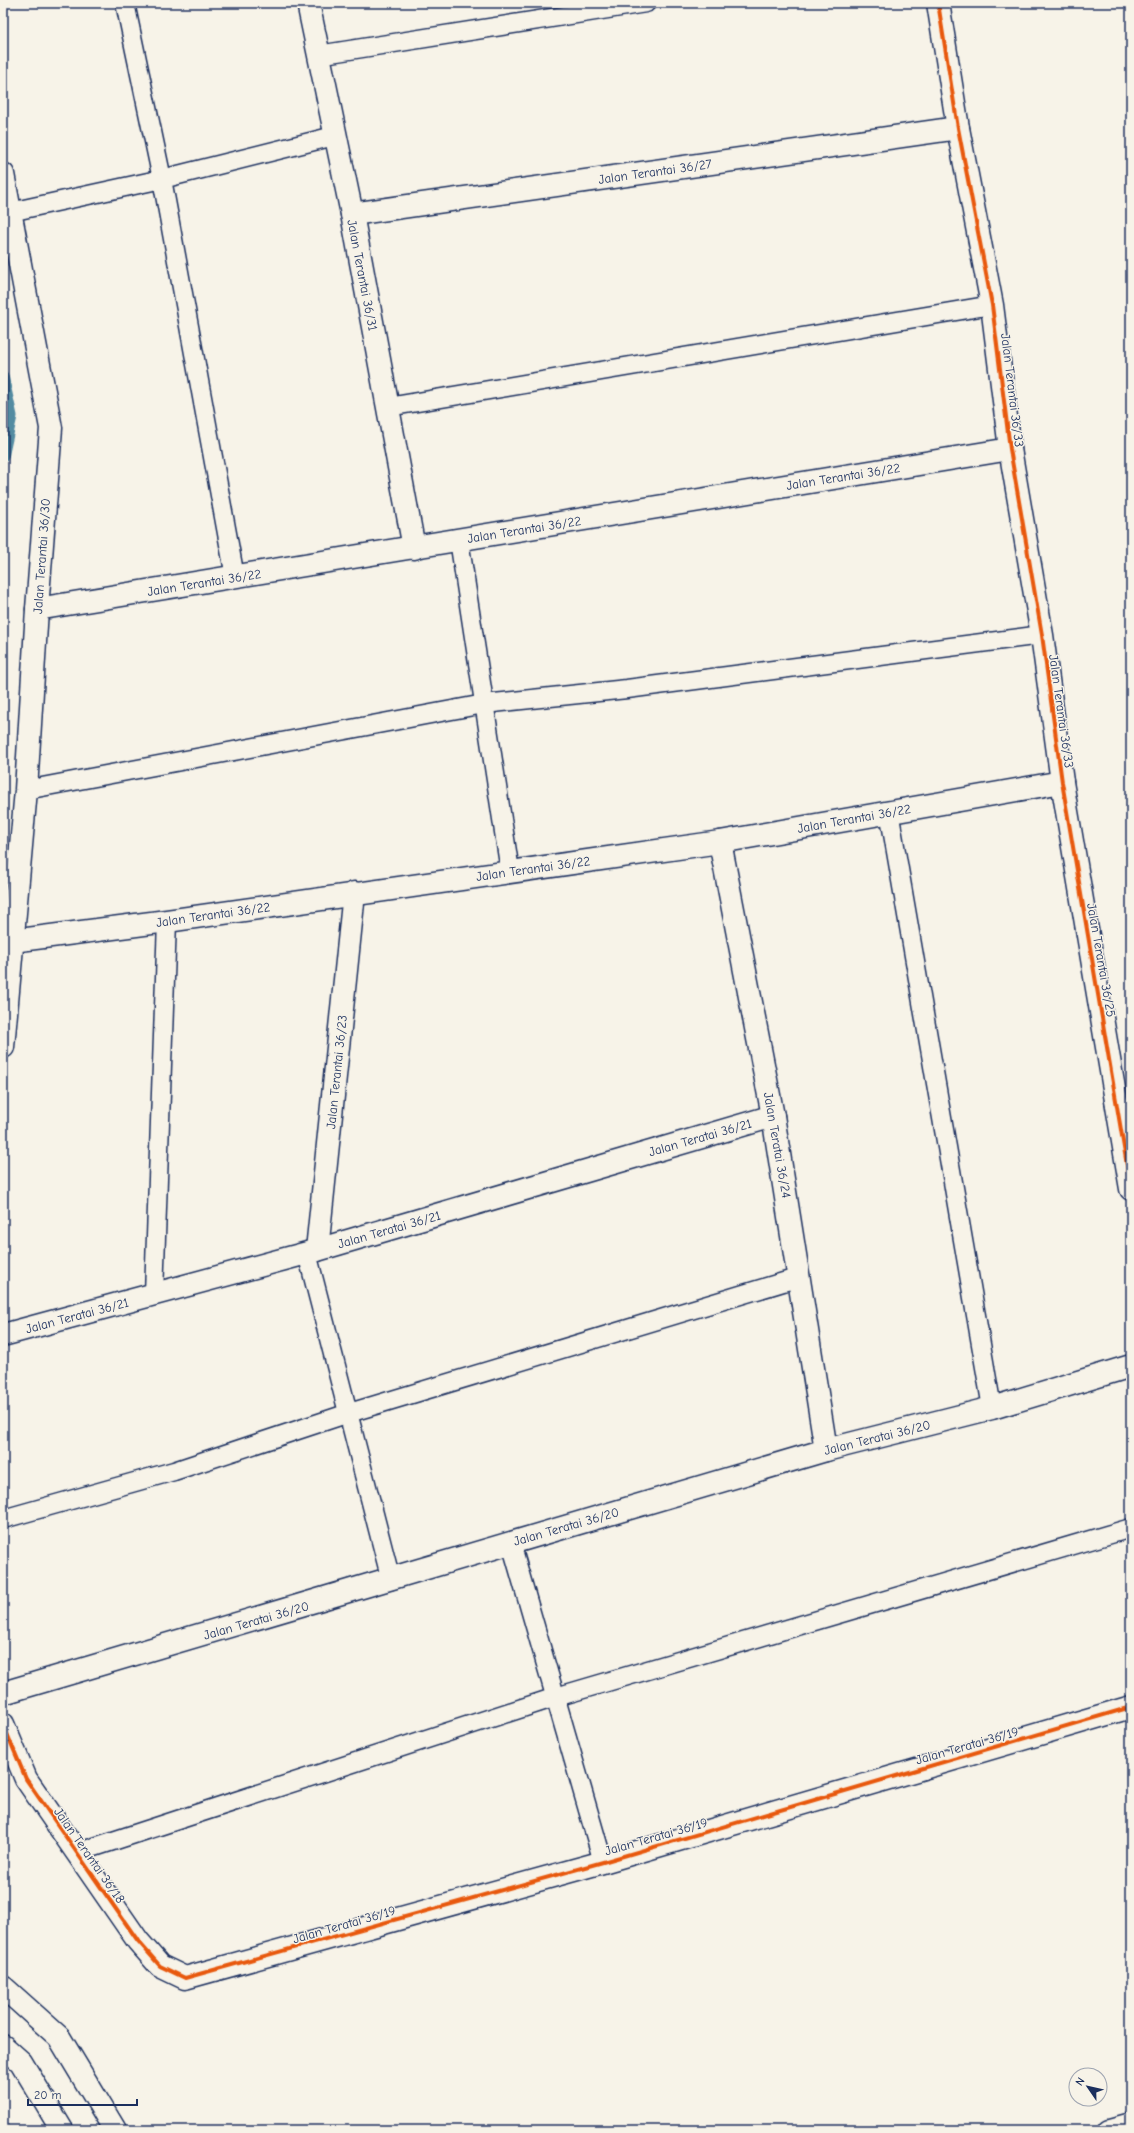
<svg xmlns="http://www.w3.org/2000/svg" width="1134" height="2133" font-family="'Comic Neue',sans-serif">
<rect width="100%" height="100%" fill="#f7f3e8"/>
<filter id="ink" filterUnits="userSpaceOnUse"><feTurbulence type="fractalNoise" baseFrequency=".025" numOctaves="2"/><feDisplacementMap in="SourceGraphic" scale="8" xChannelSelector="R" yChannelSelector="G"/><feConvolveMatrix kernelMatrix="1 2 1 2 8 2 1 2 1" color-interpolation-filters="sRGB"/></filter>
<g filter="url(#ink)">
<g fill="none" stroke-linecap="round" stroke-linejoin="round">
<!-- stream -->
<path stroke="#538ba1" stroke-width="11" d="M3 376 12 416 3 457"/>
<!-- service casing -->
<g stroke="#1b2f5e" stroke-width="21">
<g id="service">
<path d="M125 3 162 179 235 577"/>
<path d="M318 55 646 3"/>
<path d="M10 212 162 179 334 136"/>
<path d="M388 407 992 305"/>
<path d="M459 540 510 871"/>
<path d="M26 790 484 704 627 689 1042 635"/>
<path d="M889 811 992 1408"/>
<path d="M307 1253 391 1580"/>
<path d="M154 1294 167 921"/>
<path d="M3 1519 174 1471 349 1413 800 1277"/>
<path d="M511 1543 603 1862"/>
<path d="M76 1853 556 1697 1131 1528"/>
</g>
</g>
<!-- minor casing -->
<g stroke="#1b2f5e" stroke-width="25">
<g id="minor">
<path d="M308 3 352 214 414 548"/>
<path d="M938 3 958 128 992 305 1010 449 1042 635 1062 782 1131 1189"/>
<path d="M3 174 51 428 37 609 26 790 3 1047"/>
<path d="M352 214 958 128"/>
<path d="M37 609 1010 449"/>
<path d="M720 842 773 1116 826 1450"/>
<path d="M3 941H12L167 921 720 842 1062 782"/>
<path d="M317 1250 354 893"/>
<path d="M3 1335 307 1253 773 1116"/>
<path d="M3 1693 826 1450 992 1408 1131 1366"/>
<path d="M3 1724 26 1779 138 1941 160 1966 185 1978 603 1862 1131 1707"/>
<path d="M1109 2130 1131 2124"/>
</g>
</g>
<!-- tertiary casing -->
<g stroke="#1b2f5e" stroke-width="25">
<g id="tertiary">
<path d="M3 1987 59 2037 115 2130"/>
<path d="M3 2046 21 2062 62 2130"/>
</g>
</g>
<!-- service -->
<use href="#service" stroke="#f7f3e8" stroke-width="18"/>
<!-- minor -->
<use href="#minor" stroke="#f7f3e8" stroke-width="22"/>
<!-- tertiary -->
<use href="#tertiary" stroke="#f7f3e8" stroke-width="22"/>
<!-- cycleway casing -->
<g stroke="#f7f3e8" stroke-width="6">
<g id="cycleway">
<path d="M938 3 958 128 992 305 1010 449 1042 635 1062 782 1131 1189"/>
<path d="M3 1724 26 1779 138 1941 160 1966 185 1978 603 1862 1131 1707"/>
</g>
</g>
<!-- cycleway -->
<use href="#cycleway" stroke="#e8590c" stroke-width="4"/>
</g>
</g>
<g text-anchor="middle" stroke-width="3" stroke-linejoin="round" paint-order="stroke">
<!-- street labels -->
<g font-size="13" fill="#1b2f5e" stroke="#f7f3e8">
<text transform="translate(655 171) rotate(-8)" y="5">Jalan Terantai 36/27</text>
<text transform="translate(363 275) rotate(79)" y="5">Jalan Terantai 36/31</text>
<text transform="translate(1013 390) rotate(83)" y="5">Jalan Terantai 36/33</text>
<text transform="translate(843 476) rotate(-9)" y="5">Jalan Terantai 36/22</text>
<text transform="translate(524 529) rotate(-9)" y="5">Jalan Terantai 36/22</text>
<text transform="translate(41 556) rotate(-86)" y="5">Jalan Terantai 36/30</text>
<text transform="translate(204 582) rotate(-9)" y="5">Jalan Terantai 36/22</text>
<text transform="translate(1062 711) rotate(82)" y="5">Jalan Terantai 36/33</text>
<text transform="translate(854 818) rotate(-10)" y="5">Jalan Terantai 36/22</text>
<text transform="translate(533 868) rotate(-8)" y="5">Jalan Terantai 36/22</text>
<text transform="translate(213 914) rotate(-8)" y="5">Jalan Terantai 36/22</text>
<text transform="translate(1102 960) rotate(80)" y="5">Jalan Terantai 36/25</text>
<text transform="translate(336 1072) rotate(-84)" y="5">Jalan Terantai 36/23</text>
<text transform="translate(700 1137) rotate(-16)" y="5">Jalan Teratai 36/21</text>
<text transform="translate(778 1145) rotate(80)" y="5">Jalan Teratai 36/24</text>
<text transform="translate(389 1229) rotate(-16)" y="5">Jalan Teratai 36/21</text>
<text transform="translate(77 1315) rotate(-15)" y="5">Jalan Teratai 36/21</text>
<text transform="translate(877 1437) rotate(-14)" y="5">Jalan Teratai 36/20</text>
<text transform="translate(566 1526) rotate(-16)" y="5">Jalan Teratai 36/20</text>
<text transform="translate(256 1620) rotate(-16)" y="5">Jalan Teratai 36/20</text>
<text transform="translate(967 1745) rotate(-16)" y="5">Jalan Teratai 36/19</text>
<text transform="translate(656 1836) rotate(-16)" y="5">Jalan Teratai 36/19</text>
<text transform="translate(90 1855) rotate(55)" y="5">Jalan Terantai 36/18</text>
<text transform="translate(344 1924) rotate(-16)" y="5">Jalan Teratai 36/19</text>
</g>
</g>
<!-- margin -->
<rect width="1134" height="2133" fill="none" stroke="#f7f3e8" stroke-width="16"/>
<rect x="8" y="8" width="1118" height="2117" fill="none" stroke="#1b2f5e" stroke-width="1.5" filter="url(#ink)"/>
<!-- north arrow -->
<g transform="translate(1088 2087) rotate(304)"><circle r="19" fill="#f7f3e8" stroke="#9fa5b1"/>
<path d="M0-3L7 15L0 10L-7 15Z" fill="#1b2f5e"/>
<text y="-6" font-size="11" font-weight="bold" text-anchor="middle" fill="#1b2f5e">N</text>
</g>
<!-- scale -->
<path d="M28 2099v6h109v-6" fill="none" stroke="#1b2f5e" stroke-width="2"/>
<text x="34" y="2099" font-size="12" fill="#1b2f5e" stroke="#f7f3e8" stroke-width="3" paint-order="stroke">20 m</text>
</svg>
